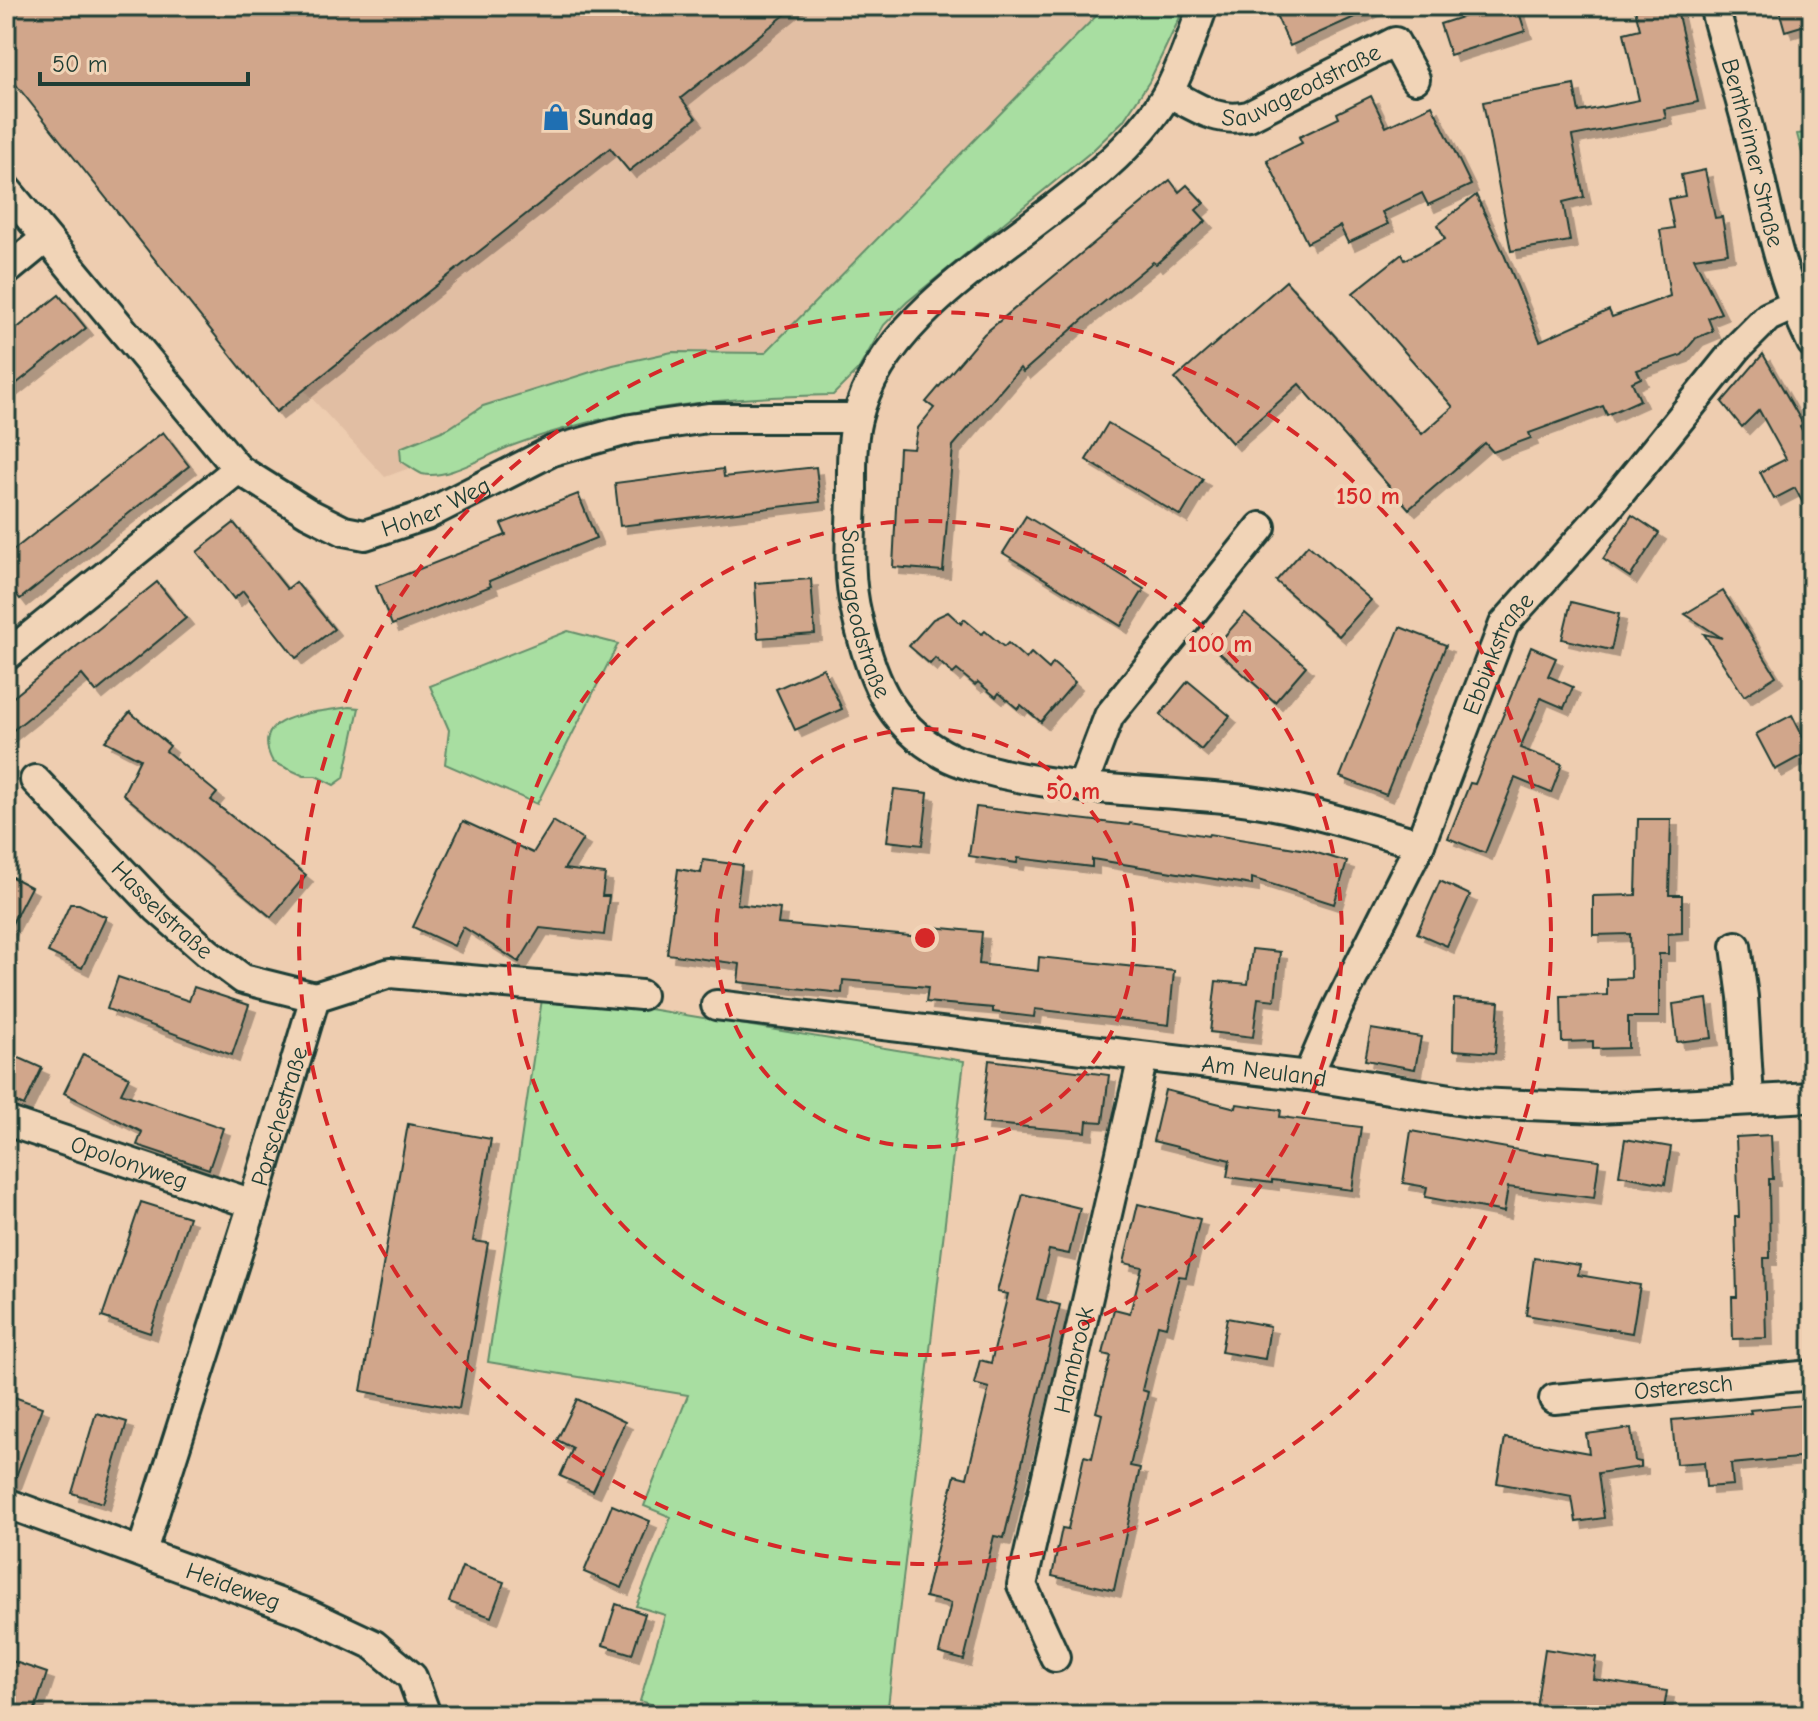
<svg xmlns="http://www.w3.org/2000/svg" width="1818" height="1721" font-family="'Comic Neue',sans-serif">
<defs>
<filter id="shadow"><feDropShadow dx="7" dy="7" stdDeviation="0" flood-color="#0004"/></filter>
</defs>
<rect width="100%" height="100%" fill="#eecdb0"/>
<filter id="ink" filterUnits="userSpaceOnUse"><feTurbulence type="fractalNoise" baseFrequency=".0125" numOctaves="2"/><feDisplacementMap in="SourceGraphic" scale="16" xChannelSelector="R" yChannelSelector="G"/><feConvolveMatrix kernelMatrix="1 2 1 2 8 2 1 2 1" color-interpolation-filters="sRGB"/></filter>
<g filter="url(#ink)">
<!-- built -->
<path fill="#e1bea3" d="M8 6H1152L804 366 626 389 385 477 305 391Z"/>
<!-- green -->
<g fill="#a8dea1" stroke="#648e6a" stroke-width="2">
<path d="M1106 6H1182L1183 11 1149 82 1123 121 1092 151 907 302 884 325 858 370 833 395C723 397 617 407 514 445 490 453 446 481 422 474 415 471 408 465 401 461L400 448 449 428 483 406 613 365 672 352 765 353Z"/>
<path d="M1812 132V190L1797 134Z"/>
<path d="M568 631 618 644 537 804 445 764 449 730 430 686Z"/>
<path d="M349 707 359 708 344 778 334 785 316 776H304L273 762C246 713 318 713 349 707Z"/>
<path d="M542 999 637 1007 964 1061 887 1715H690L640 1701 665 1615 636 1606 671 1517 644 1506 688 1395 488 1362Z"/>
</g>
<!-- building -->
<g fill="#d1a68b" stroke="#1f3d34" stroke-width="2" filter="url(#shadow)">
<path d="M6 6H796L681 98 696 118 629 171 610 148 276 412 6 72Z"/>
<path d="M1272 6H1379L1290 46Z"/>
<path d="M1496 6H1517L1525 31 1450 55 1440 24Z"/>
<path d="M1634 6H1676L1698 102 1664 109 1666 118 1572 136 1584 197 1563 202 1570 241 1511 251 1483 102 1574 85 1579 112 1639 100 1624 33 1640 29Z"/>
<path d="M1778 6H1812V23L1785 31Z"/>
<path d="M1371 96 1386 127 1432 105 1471 185 1428 205 1422 193 1382 212 1388 224 1348 243 1340 226 1307 243 1267 160 1302 143 1299 137 1339 118 1337 113Z"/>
<path d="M1705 170 1715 218 1722 217 1728 253 1694 258 1721 313 1708 318 1713 331 1696 338 1682 355 1637 370 1641 378 1632 382 1640 400 1607 415 1603 406 1529 433 1531 438 1493 452 1485 443 1409 509 1299 384 1232 443 1175 379 1286 281 1422 434 1453 407 1353 293 1402 254 1405 260 1445 239 1438 225 1476 195 1503 252 1540 341 1609 310 1612 317 1670 296 1660 230 1674 228 1668 199 1685 196 1681 175Z"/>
<path d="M1170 180 1179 192 1187 185 1204 203 1196 210 1206 221 1156 264 1153 262 1087 316 1023 372 1020 368 953 446 943 571 893 567 899 448 914 449 918 428 934 408 926 402 984 334Z"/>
<path d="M59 295 86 328 6 392V337Z"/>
<path d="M1763 354 1803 424 1800 426 1812 450V520L1795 488 1774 499 1760 472 1786 459 1759 410 1742 427 1722 402Z"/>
<path d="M1108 423 1203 479 1181 516 1086 460Z"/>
<path d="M163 432 189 466 20 599 6 581V556Z"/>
<path d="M816 467 820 502 620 526 615 483 723 469 724 477Z"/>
<path d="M578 494 596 538 489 581 491 586 392 625 376 586 506 535 501 524Z"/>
<path d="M1632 515 1659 533 1630 577 1603 559Z"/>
<path d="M1026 516 1144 589 1121 626 1003 553Z"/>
<path d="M234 523 287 589 296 582 334 629 296 658 243 591 234 599 197 552Z"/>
<path d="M1308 545 1371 600 1339 636 1276 581Z"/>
<path d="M811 579 815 634 758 638 755 583Z"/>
<path d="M157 582 186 618 96 692 82 675 6 736V703Z"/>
<path d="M1723 591 1776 676 1744 696 1704 634 1722 638 1685 614Z"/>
<path d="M1571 602 1619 614 1611 650 1562 639Z"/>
<path d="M948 612 961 624 964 619 982 634 985 631 1004 647 1008 643 1026 659 1031 653 1049 669 1053 663 1075 682 1041 722 1021 705 1018 709 999 693 996 697 978 682 975 685 957 670 953 674 935 658 930 664 909 646 933 619Z"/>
<path d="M1245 613 1306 666 1275 702 1214 648Z"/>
<path d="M1400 627 1446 645 1386 795 1340 777Z"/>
<path d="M1531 647 1556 658 1548 676 1573 687 1564 708 1541 698 1520 748 1562 764 1551 793 1515 778 1485 853 1448 838 1470 783 1475 784Z"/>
<path d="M823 668 842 709 795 730 776 689Z"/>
<path d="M1188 681 1230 716 1201 750 1160 715Z"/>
<path d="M130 712 170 746 166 751 217 793 211 800 306 875 271 917 123 794 140 759 105 741Z"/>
<path d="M1792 715 1810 751 1775 770 1756 734Z"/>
<path d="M894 789 928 793 922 845 887 841Z"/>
<path d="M976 807 1129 825 1130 823 1208 836 1209 834 1307 850 1347 862 1334 904 1252 878V885L1092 859V867L1018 858 1017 863 969 856Z"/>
<path d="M1638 819H1671L1669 895H1682V933L1668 934V954H1659V1017H1628V1048L1593 1049V1041L1562 1042 1561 996 1607 995V979L1631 978 1630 934 1593 935V896L1636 895Z"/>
<path d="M463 821 533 853 553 821 583 839 564 869 605 874 602 896H609L604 935 540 928 519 962 463 927 454 946 413 927Z"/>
<path d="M703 860 742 865 737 904 780 909 778 924 932 938 933 927 982 932 979 964 1038 971 1039 957 1174 971 1169 1025 1035 1009 1034 1017 993 1012V1008L926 1002 928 987 843 980 842 993 738 982 740 964 667 954 678 869 701 873Z"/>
<path d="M6 874 31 887 6 935Z"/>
<path d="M1440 881 1470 895 1447 946 1417 933Z"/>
<path d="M70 904H79L106 917 82 968 48 952Z"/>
<path d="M1252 949 1280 952 1275 1000 1258 998 1253 1037 1210 1032 1216 981 1248 984Z"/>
<path d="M118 977 189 1001 194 987 249 1005 232 1055 107 1009Z"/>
<path d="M1454 999 1499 1002 1495 1053 1453 1050Z"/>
<path d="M1707 999 1712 1038 1677 1042 1673 1004Z"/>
<path d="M1371 1029 1421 1037 1415 1069 1365 1060Z"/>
<path d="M6 1052 42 1068 24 1106 6 1098Z"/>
<path d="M83 1054 129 1077 121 1093 223 1128 209 1169 137 1145 142 1132 64 1093Z"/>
<path d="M989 1060 1109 1075 1103 1122 1087 1121 1086 1132 982 1123Z"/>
<path d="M1165 1090 1236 1108 1237 1104 1281 1110 1280 1117 1361 1127 1352 1190 1272 1180V1183L1227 1177 1230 1160 1153 1141Z"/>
<path d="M408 1124 491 1139 473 1241 488 1243 459 1409 361 1391Z"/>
<path d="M1411 1131 1546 1155V1153L1599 1160 1594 1198 1508 1187 1504 1212 1425 1197 1427 1187 1403 1183Z"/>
<path d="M1771 1135 1773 1179H1769L1770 1258H1764L1766 1338 1733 1339 1732 1297H1737L1735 1217H1739L1736 1137Z"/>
<path d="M1625 1139 1671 1147 1665 1184 1619 1175Z"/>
<path d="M1023 1194 1080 1208 1069 1254 1049 1250 1037 1299 1060 1305 1004 1538 994 1536 964 1660 939 1653 951 1603 925 1597 955 1475 967 1478 972 1456 989 1388 974 1384 980 1360 991 1363 1008 1294 997 1292Z"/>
<path d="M141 1202 189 1217 150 1333 102 1317Z"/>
<path d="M1138 1204 1200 1219 1186 1277 1179 1276 1166 1327 1158 1325 1142 1390 1148 1392 1130 1466 1140 1468 1114 1590 1052 1576 1062 1528 1068 1529 1084 1456 1092 1458 1102 1414 1096 1412 1111 1356 1103 1354 1114 1309 1130 1313 1142 1267 1124 1263Z"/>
<path d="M1534 1258 1580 1265 1578 1275 1640 1285 1632 1333 1526 1315Z"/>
<path d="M1227 1318 1270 1326 1265 1359 1221 1352Z"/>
<path d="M6 1394 42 1407 12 1487 6 1486Z"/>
<path d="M577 1399 625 1422 593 1491 560 1476 573 1448 557 1440Z"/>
<path d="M1804 1405 1809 1457 1731 1464 1733 1485 1706 1487 1704 1462 1676 1464 1672 1420 1751 1413 1750 1410Z"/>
<path d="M96 1413 127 1422 103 1503 72 1493Z"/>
<path d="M1631 1428 1635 1461 1641 1462V1467L1598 1473 1604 1518 1576 1522 1572 1497 1497 1483 1505 1438 1589 1453 1586 1434Z"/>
<path d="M612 1505 650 1521 622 1588 584 1572Z"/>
<path d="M462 1567 504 1582 491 1617 449 1602Z"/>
<path d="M616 1604 645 1614 632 1654 603 1645Z"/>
<path d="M1545 1649 1596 1657 1593 1679 1667 1691 1663 1715H1535Z"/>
<path d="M6 1659 47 1673 33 1715H6Z"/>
</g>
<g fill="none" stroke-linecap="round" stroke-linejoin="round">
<!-- minor casing -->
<g stroke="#1f3d34" stroke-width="34">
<g id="minor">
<path id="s1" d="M1203 6C1193 34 1183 65 1169 91 1097 217 892 278 857 419 851 444 852 471 852 496 851 537 847 575 857 616 871 674 886 723 943 754 961 764 983 769 1003 774 1080 791 1157 791 1235 799 1298 806 1359 827 1420 844"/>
<path id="s2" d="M1714 6C1725 48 1738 89 1749 131 1767 206 1778 274 1812 343"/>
<path id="s3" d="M1168 92C1196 107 1216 123 1249 116L1395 42 1415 79"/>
<path id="s4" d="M6 189 238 469 308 513 344 531 365 535 426 515 552 451 631 429 708 418H857"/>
<path d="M6 271 45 239"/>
<path d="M6 656 238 469"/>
<path id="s5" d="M35 780 158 909 208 953 243 979 315 997"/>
<path d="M1082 787 1109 716 1261 527"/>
<path d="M1736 946 1743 997 1749 1099"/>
<path id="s6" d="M716 1005 1308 1076 1476 1103 1599 1108 1812 1097"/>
<path id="s7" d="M1308 1076 1336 1011 1420 844 1504 624 1608 508 1738 347 1768 317 1812 297"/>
<path id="s8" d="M6 1121 253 1204"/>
<path id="s9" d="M1554 1399 1812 1375"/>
<path id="s10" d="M6 1503 306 1613 374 1645 412 1677 426 1715"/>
<path id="s11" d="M142 1551 253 1204 315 997 390 973 641 995"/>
<path id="s12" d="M1055 1657 1022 1585 1143 1057"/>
</g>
</g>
<!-- minor -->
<use href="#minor" stroke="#f1d4b7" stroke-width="28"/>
</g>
</g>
<!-- distance rings -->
<g fill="none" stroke="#d62828" stroke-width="4" stroke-dasharray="14 10">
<circle cx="925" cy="938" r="209"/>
<circle cx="925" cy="938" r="417"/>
<circle cx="925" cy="938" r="626"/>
</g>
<!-- icons -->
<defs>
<g id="shop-bare" transform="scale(2.16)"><path d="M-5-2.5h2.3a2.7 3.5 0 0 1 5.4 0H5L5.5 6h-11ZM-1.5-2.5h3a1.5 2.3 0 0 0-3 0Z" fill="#1f6fb2" stroke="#f1d4b7" stroke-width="2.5" paint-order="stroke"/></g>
</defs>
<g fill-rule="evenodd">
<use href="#shop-bare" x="556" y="117"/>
</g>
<g text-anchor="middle" stroke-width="8" stroke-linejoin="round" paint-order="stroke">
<!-- street labels -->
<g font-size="24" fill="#1f3d34" stroke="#f1d4b7">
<text dy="8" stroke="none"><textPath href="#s3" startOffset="146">Sauvageodstraße</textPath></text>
<text dy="8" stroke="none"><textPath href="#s2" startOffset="152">Bentheimer Straße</textPath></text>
<text dy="8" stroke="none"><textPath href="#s4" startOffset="584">Hoher Weg</textPath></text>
<text dy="8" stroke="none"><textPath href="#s1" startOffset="748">Sauvageodstraße</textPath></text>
<text dy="8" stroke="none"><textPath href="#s7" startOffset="464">Ebbinkstraße</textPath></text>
<text dy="8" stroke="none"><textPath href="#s5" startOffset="182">Hasselstraße</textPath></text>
<text dy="8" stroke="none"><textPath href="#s6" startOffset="552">Am Neuland</textPath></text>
<text dy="8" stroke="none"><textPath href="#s11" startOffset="456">Porschestraße</textPath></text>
<text dy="8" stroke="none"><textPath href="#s8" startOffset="130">Opolonyweg</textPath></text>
<text dy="8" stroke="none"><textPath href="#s12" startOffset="310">Hambrook</textPath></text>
<text dy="8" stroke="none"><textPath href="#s9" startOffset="130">Osteresch</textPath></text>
<text dy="8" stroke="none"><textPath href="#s10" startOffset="242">Heideweg</textPath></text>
</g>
<!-- poi labels -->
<g font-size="24" font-weight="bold" fill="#1f3d34" stroke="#f1d4b7" text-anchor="start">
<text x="578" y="125">Sundag</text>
</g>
</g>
<circle cx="925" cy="938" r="12" fill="#d62828" stroke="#f1d4b7" stroke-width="4"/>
<g font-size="24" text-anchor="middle" font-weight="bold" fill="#d62828" stroke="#f1d4b7" stroke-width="8" stroke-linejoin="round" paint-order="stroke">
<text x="1368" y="504">150 m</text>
<text x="1220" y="652">100 m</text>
<text x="1073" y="799">50 m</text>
</g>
<!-- margin -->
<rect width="1818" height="1721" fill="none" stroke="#f1d4b7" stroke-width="32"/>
<rect x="16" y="16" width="1786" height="1689" fill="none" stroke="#1f3d34" stroke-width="3" filter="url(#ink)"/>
<!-- scale -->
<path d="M40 72v12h208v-12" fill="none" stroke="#1f3d34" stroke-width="4"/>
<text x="52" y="72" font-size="24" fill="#1f3d34" stroke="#f1d4b7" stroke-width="6" paint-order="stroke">50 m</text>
</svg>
